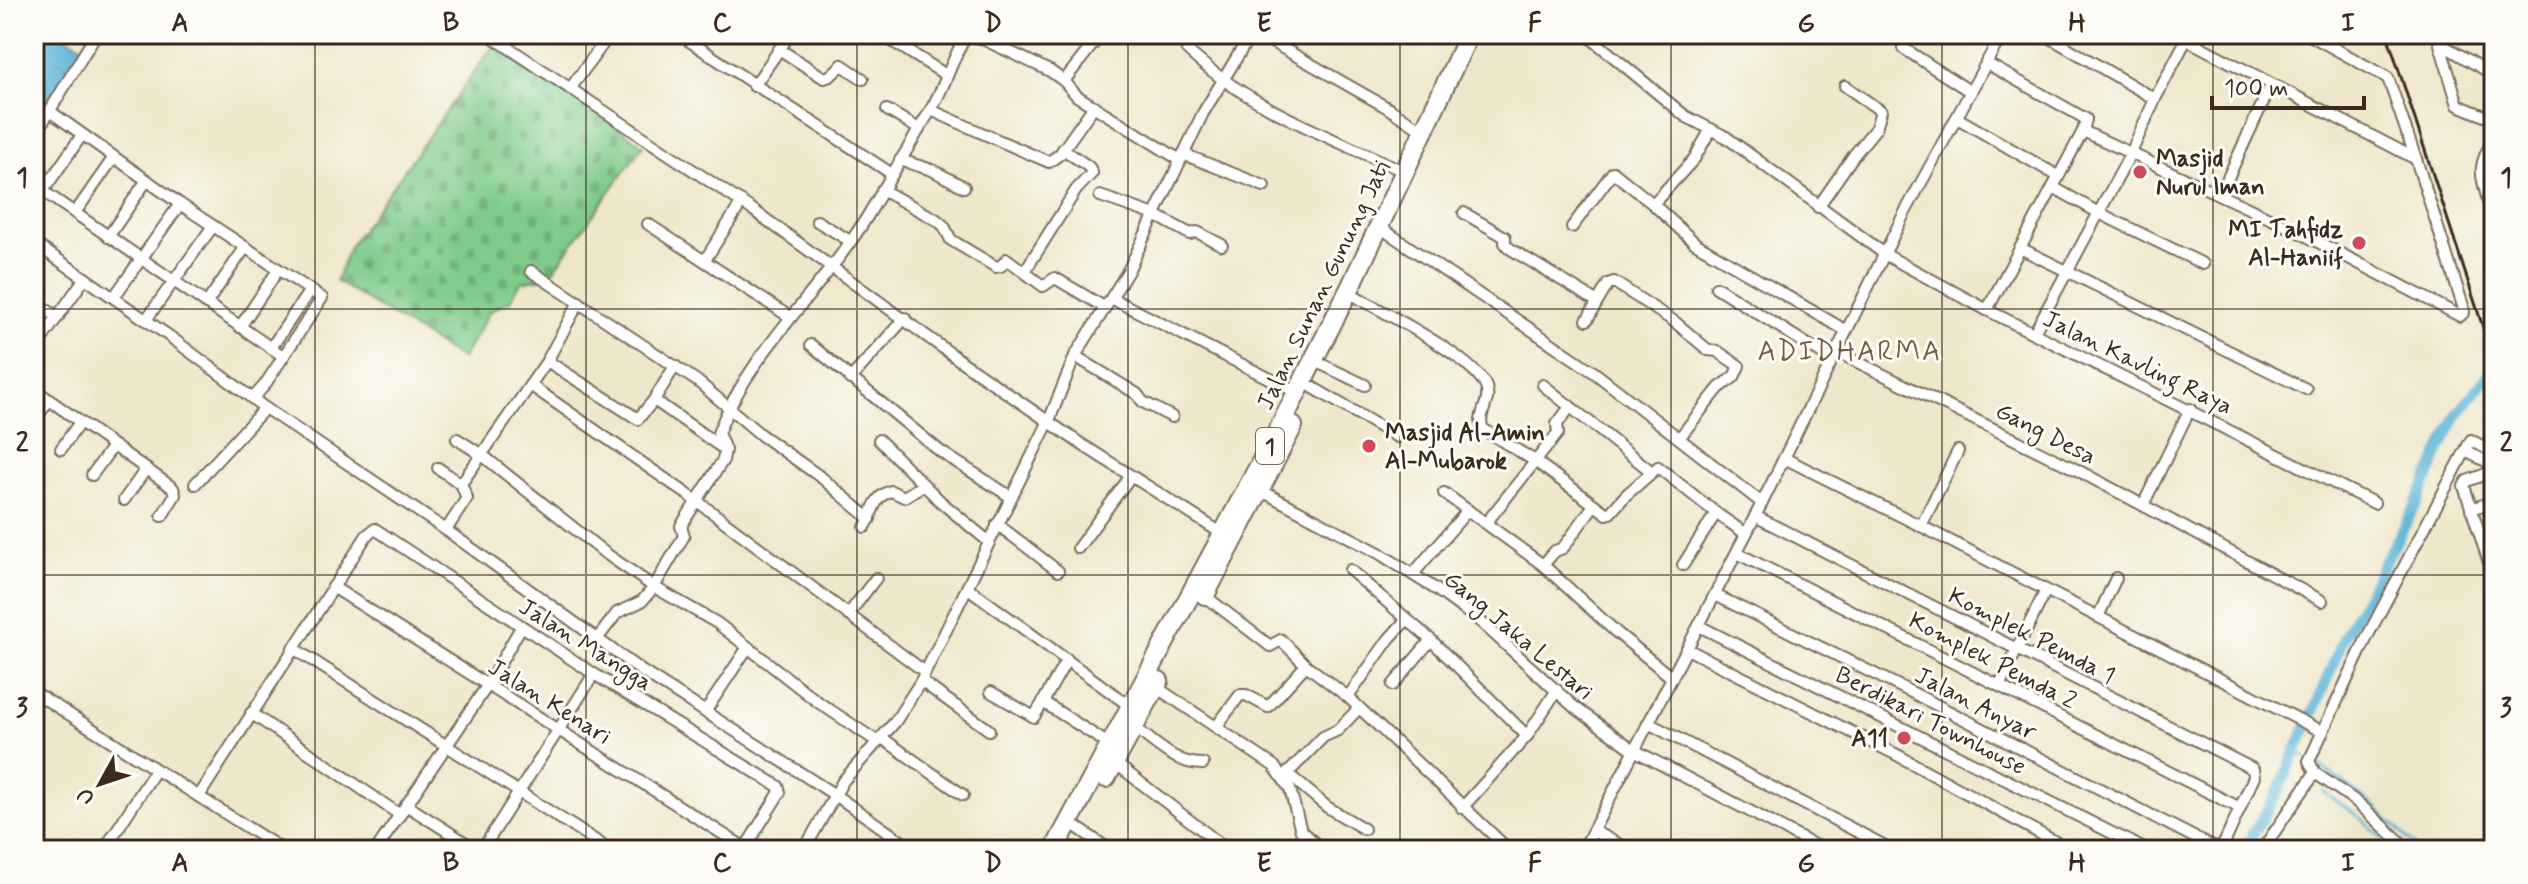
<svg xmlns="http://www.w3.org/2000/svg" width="2528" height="884" font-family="Mynerve,sans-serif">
<defs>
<pattern id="cemetery-stones" width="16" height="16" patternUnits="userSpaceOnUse" patternTransform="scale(2)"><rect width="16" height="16" fill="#7ecb8b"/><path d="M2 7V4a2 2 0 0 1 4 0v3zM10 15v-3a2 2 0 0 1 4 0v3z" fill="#6eae78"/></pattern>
<pattern id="water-ripples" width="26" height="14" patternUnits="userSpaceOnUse" patternTransform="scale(2)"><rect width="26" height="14" fill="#59b3d7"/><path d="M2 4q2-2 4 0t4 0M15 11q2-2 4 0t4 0" fill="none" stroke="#4b92ae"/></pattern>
</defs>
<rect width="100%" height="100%" fill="#fdfcf7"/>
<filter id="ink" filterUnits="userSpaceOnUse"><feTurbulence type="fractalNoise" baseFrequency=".0125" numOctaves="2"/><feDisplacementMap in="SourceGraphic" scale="16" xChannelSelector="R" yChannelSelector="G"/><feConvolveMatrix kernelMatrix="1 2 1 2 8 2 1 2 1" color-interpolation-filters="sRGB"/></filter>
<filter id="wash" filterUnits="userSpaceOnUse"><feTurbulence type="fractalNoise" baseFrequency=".006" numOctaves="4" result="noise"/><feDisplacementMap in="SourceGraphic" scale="32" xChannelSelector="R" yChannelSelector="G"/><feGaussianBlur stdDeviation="1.8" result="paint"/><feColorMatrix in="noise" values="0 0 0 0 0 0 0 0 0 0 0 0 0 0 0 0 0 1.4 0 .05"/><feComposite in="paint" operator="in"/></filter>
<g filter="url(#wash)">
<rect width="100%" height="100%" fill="#efe7cb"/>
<!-- cemetery -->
<path fill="url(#cemetery-stones)" stroke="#5c7a54" stroke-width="2" d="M496 47 505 49 643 145 549 277 521 282 510 301 490 311 462 359 336 281 350 246 491 49Z"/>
<!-- water -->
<path fill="url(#water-ripples)" stroke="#4a6e7a" stroke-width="2" d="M34 34H62L84 47 34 132Z"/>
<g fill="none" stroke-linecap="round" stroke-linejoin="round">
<!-- stream -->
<g stroke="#59b3d7" stroke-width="3">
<path d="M2294 751 2305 757"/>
<path d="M2318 764 2373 805 2419 850"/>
<path d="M2323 792 2360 817 2394 850"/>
</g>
<!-- canal -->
<path stroke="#59b3d7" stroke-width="11" d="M2242 850 2274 800 2312 715 2345 635 2416 505 2456 416 2489 374 2494 372"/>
</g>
</g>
<g filter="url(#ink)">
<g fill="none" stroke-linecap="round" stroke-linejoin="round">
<!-- minor casing -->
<g stroke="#7a6c5b" stroke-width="14">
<g id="minor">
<path d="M488 34 753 210 965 364 1081 444 1226 536"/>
<path d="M679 34C749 82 821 127 892 174"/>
<path d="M881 34 946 75"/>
<path d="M972 34 1050 71 1064 81 1077 96 1180 160"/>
<path d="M1258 34 1388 108 1423 131"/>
<path d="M1586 34 1685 116 1726 137 1886 255 1987 310 2374 503"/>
<path d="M1980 34 1996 44"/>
<path d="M2044 34 2155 99"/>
<path d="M2176 34 2416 159 2388 78 2308 34"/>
<path d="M2437 34 2458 105 2494 120"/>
<path d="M2441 44 2494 75"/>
<path d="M1903 48 1971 92"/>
<path d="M779 49 824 78 830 76 842 65 863 79"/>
<path d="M1187 50C1249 108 1330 137 1405 172"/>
<path d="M1986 63 2086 119 2083 131 2053 187"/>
<path d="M1064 81 1101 34"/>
<path d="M754 86 790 34"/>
<path d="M570 89 610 34"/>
<path d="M887 110 919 129"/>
<path d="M931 110C970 128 1009 145 1049 162L1060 154 1094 106"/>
<path d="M51 112 180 204 322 298 264 386 253 398"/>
<path d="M1957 118 2058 176"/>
<path d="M2083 131 2295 230 2460 316 2464 312 2463 306 2416 159"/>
<path d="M34 137 96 34"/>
<path d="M2494 138C2476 169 2481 172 2489 205L2494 208"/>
<path d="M1183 154 1264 186"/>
<path d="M900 160 932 170 964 187"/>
<path d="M34 185 283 356"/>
<path d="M882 190 937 220 944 226 951 240 996 267 1001 266 1007 259 1043 286 1055 278 1104 307"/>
<path d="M43 191 82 135"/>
<path d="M2220 195 2271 85"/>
<path d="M1100 196 1155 215 1190 234 1197 232 1222 245"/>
<path d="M1653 204 1694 159 1711 129"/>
<path d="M1818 207 1854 155 1876 128 1881 111 1845 86"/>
<path d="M75 213 114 157"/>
<path d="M1464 213 1505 237V243L1509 248 1596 301"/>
<path d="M817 221 850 241"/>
<path d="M648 224 790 317"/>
<path d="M1378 226 1595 373 1762 503"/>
<path d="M1572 227 1613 172 1653 204 1695 243 1845 330"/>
<path d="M108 237 147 180"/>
<path d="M34 243 169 336 265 408 446 530 643 672 835 795 914 850"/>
<path d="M2020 248 2306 389"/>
<path d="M705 260 742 202"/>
<path d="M531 271 697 381 761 435 822 478 870 519"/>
<path d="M1025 271 1076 190 1092 173 1089 167 1063 149"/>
<path d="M1716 287 1832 360"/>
<path d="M114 297 180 204"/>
<path d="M1357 297C1385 313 1476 359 1486 387 1492 402 1476 415 1483 429L1535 461 1607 514 1610 513 1626 495 1658 467 1716 513"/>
<path d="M1111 298 1296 392"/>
<path d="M34 302 58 317"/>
<path d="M206 304 245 248"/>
<path d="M1987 310 2053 187 2099 213 2203 264"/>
<path d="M146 320 213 226"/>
<path d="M1587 320 1608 284 1614 282 1675 322 1708 350 1717 351 1739 366 1734 377 1719 388 1680 437"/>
<path d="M240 327 278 270"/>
<path d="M2034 333 2131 153 2155 99 2186 40"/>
<path d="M811 345 941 452 1011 497"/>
<path d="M271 348 310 290"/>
<path d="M34 350 85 278"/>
<path d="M1835 351 2077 470 2322 601"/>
<path d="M1075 356 1137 394 1143 402 1172 417"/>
<path d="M547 361 638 419 654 400 675 366"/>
<path d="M1323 365 1365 385"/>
<path d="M850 379 905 318"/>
<path d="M530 385 697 501 925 672"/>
<path d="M1543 385 1652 472"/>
<path d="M1312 387 1397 437"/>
<path d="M34 389 173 488 175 495 162 516"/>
<path d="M654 400 721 447"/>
<path d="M34 421 49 400"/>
<path d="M457 439 482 455 605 553 654 587 717 623 818 702 878 742"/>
<path d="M879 440 941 502 988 541"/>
<path d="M61 449 80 422"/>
<path d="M2465 451 2494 465"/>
<path d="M1784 458 1921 526 2323 732"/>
<path d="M438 468 461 484"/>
<path d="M2494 471 2467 481 2464 486 2494 578"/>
<path d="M92 475 113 446"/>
<path d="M195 484 265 408"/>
<path d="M1258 489 1379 553 1437 590 1481 622 1573 706 1634 750 1823 850"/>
<path d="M1444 493 1543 565 1616 632 1671 677"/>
<path d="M124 500 146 469"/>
<path d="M2143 505 2190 409"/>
<path d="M2471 509 2494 501"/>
<path d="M1486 523 1558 433 1557 424 1570 407"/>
<path d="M997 524 1058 571"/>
<path d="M1921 526 1958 451"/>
<path d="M865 527C874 513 872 497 891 491L904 497 923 485"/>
<path d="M446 530 467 498 461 484 547 361 579 302"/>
<path d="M1078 548 1130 477"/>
<path d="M1737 553 2240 808"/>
<path d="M1543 565 1555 551 1563 548 1594 505"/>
<path d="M1683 565 1716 513 1746 534"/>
<path d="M1350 570 1431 640 1527 736"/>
<path d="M1413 574 1468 510"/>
<path d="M333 587 745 848"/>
<path d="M968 588 1131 707"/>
<path d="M1715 595 1915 694 2215 848 2223 846 2254 777 2253 769 1755 516"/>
<path d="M1205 596 1270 646 1281 640 1306 665 1348 697 1509 850"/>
<path d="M848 615 876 578"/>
<path d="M2098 617 2116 578"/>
<path d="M1699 626 2146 850"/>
<path d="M597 639 617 613 642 601 654 587 684 536 681 526 723 460 725 450 718 433C750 351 822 290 867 217 888 182 909 146 930 111 945 87 952 58 967 34"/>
<path d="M293 648 610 850"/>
<path d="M1687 649 1899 756 2070 850"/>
<path d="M921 681 989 730"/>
<path d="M1393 685 1431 640"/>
<path d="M1999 686 2046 590"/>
<path d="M1156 687 1274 766 1290 789 1301 831 1323 850"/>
<path d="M34 692 283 850"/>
<path d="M991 692 1034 717 1043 702 1110 745"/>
<path d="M1348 697 1389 639 1406 620"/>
<path d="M1043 702 1067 659"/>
<path d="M705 712 748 647"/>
<path d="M251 713 400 815"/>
<path d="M1648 723 1883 845"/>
<path d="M1133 726C1154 742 1176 765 1203 764"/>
<path d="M1216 727 1240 695H1246L1268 707 1306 665"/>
<path d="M882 738 963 795"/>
<path d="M1115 763 1228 850"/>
<path d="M1287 773 1327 807 1364 829"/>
<path d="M1283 778 1323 737 1338 730 1359 708"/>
<path d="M199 796 367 535 375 529 594 674 778 786 780 792 744 850"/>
<path d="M406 805 477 850"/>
<path d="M1462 808 1527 736 1557 690"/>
<path d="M1078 828 1110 850"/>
<path d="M1593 831 1630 850"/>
<path d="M104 850 155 771"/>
<path d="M376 850 487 686 521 627"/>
<path d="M482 850 594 674"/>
<path d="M804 850 843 781 895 722 921 681 1048 423 1075 356 1128 271 1203 113 1251 34"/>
<path d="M1298 850 1308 838"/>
<path d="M1583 850 1762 503 1903 216 2002 34"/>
<path d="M2262 850 2315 773"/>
<path d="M2409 850 2357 802 2315 773 2309 761 2368 635 2471 440 2494 453V456"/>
</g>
</g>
<!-- trunk casing -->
<g stroke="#7a6c5b" stroke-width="22">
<g id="trunk">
<path d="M1205 595 1293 426"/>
<path d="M1106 778 1159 681"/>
<path d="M1054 850 1275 436 1351 286 1469 34"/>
</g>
</g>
<!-- minor -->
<use href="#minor" stroke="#fff" stroke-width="10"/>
<!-- trunk -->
<use href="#trunk" stroke="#fff" stroke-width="18"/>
<!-- rail -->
<path stroke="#3b2a1e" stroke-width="3" d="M2387 34 2494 361"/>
</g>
</g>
<!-- grid -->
<path fill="none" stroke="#3b2a1e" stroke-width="2" stroke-opacity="0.55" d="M315 34V850M586 34V850M857 34V850M1128 34V850M1400 34V850M1671 34V850M1942 34V850M2213 34V850M34 309H2494M34 575H2494"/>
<!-- markers -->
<g fill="#d1495b" stroke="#fdfcf7" stroke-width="3">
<circle cx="2140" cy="172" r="8"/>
<circle cx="2359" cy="243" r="8"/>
<circle cx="1369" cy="446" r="8"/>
<circle cx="1904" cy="738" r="8"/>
</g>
<g text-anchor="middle" stroke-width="6" stroke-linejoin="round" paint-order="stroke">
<!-- shield labels -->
<rect fill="#fdfcf7" stroke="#75695f" stroke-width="2" x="1256" y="428" width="28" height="36" rx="6"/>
<g font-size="22" font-weight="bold" fill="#3b2a1e">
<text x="1270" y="454">1</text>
</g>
<!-- poi labels -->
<g font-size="24" font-weight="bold" fill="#3b2a1e" stroke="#fdfcf7" text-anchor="start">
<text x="2156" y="166">Masjid<tspan x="2156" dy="28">Nurul Iman</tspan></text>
<text x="2343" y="237" text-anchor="end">MI Tahfidz<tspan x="2343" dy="28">Al-Haniif</tspan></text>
<text x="1385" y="440">Masjid Al-Amin<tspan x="1385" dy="28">Al-Mubarok</tspan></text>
<text x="1888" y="746" text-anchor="end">A11</text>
</g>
<!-- street labels -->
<g font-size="24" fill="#3b2a1e" stroke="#fdfcf7">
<text transform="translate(1323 285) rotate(-64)" y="8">Jalan Sunan Gunung Jati</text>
<text transform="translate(2138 362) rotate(26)" y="8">Jalan Kavling Raya</text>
<text transform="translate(2046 433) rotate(27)" y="8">Gang Desa</text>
<text transform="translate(1519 635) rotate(40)" y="8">Gang Jaka Lestari</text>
<text transform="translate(2032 635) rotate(27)" y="8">Komplek Pemda 1</text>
<text transform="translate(586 644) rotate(32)" y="8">Jalan Mangga</text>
<text transform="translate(1993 660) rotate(27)" y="8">Komplek Pemda 2</text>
<text transform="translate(550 701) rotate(32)" y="8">Jalan Kenari</text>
<text transform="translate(1976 703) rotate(27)" y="8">Jalan Anyar</text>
<text transform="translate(1931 720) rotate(27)" y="8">Berdikari Townhouse</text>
</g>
<!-- quarter labels -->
<g font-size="28" letter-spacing="2" fill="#7b5741" stroke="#fdfcf7">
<text x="1850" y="360">ADIDHARMA</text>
</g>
</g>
<!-- margin -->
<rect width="2528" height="884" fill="none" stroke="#fdfcf7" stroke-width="88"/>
<!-- north arrow -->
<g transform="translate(100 784) rotate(230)" stroke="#fdfcf7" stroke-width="6" paint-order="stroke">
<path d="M0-6L14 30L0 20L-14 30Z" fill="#3b2a1e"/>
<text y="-12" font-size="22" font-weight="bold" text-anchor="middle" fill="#3b2a1e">U</text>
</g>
<!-- scale -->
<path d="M2212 96v12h152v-12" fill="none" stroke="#3b2a1e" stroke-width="4"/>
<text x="2224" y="96" font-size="24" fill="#3b2a1e" stroke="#fdfcf7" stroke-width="6" paint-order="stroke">100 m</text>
<rect x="44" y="44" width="2440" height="796" fill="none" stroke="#3b2a1e" stroke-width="3"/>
<g font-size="26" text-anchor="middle" font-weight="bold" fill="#3b2a1e">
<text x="180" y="31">A</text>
<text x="451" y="31">B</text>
<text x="722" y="31">C</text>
<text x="993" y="31">D</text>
<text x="1264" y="31">E</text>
<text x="1535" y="31">F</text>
<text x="1806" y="31">G</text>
<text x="2077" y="31">H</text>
<text x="2348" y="31">I</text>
<text x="22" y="186">1</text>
<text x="2506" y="186">1</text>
<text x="22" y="451">2</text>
<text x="2506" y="451">2</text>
<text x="22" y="716">3</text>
<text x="2506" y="716">3</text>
<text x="180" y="871">A</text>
<text x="451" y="871">B</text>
<text x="722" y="871">C</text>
<text x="993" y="871">D</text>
<text x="1264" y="871">E</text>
<text x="1535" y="871">F</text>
<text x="1806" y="871">G</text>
<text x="2077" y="871">H</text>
<text x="2348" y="871">I</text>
</g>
</svg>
